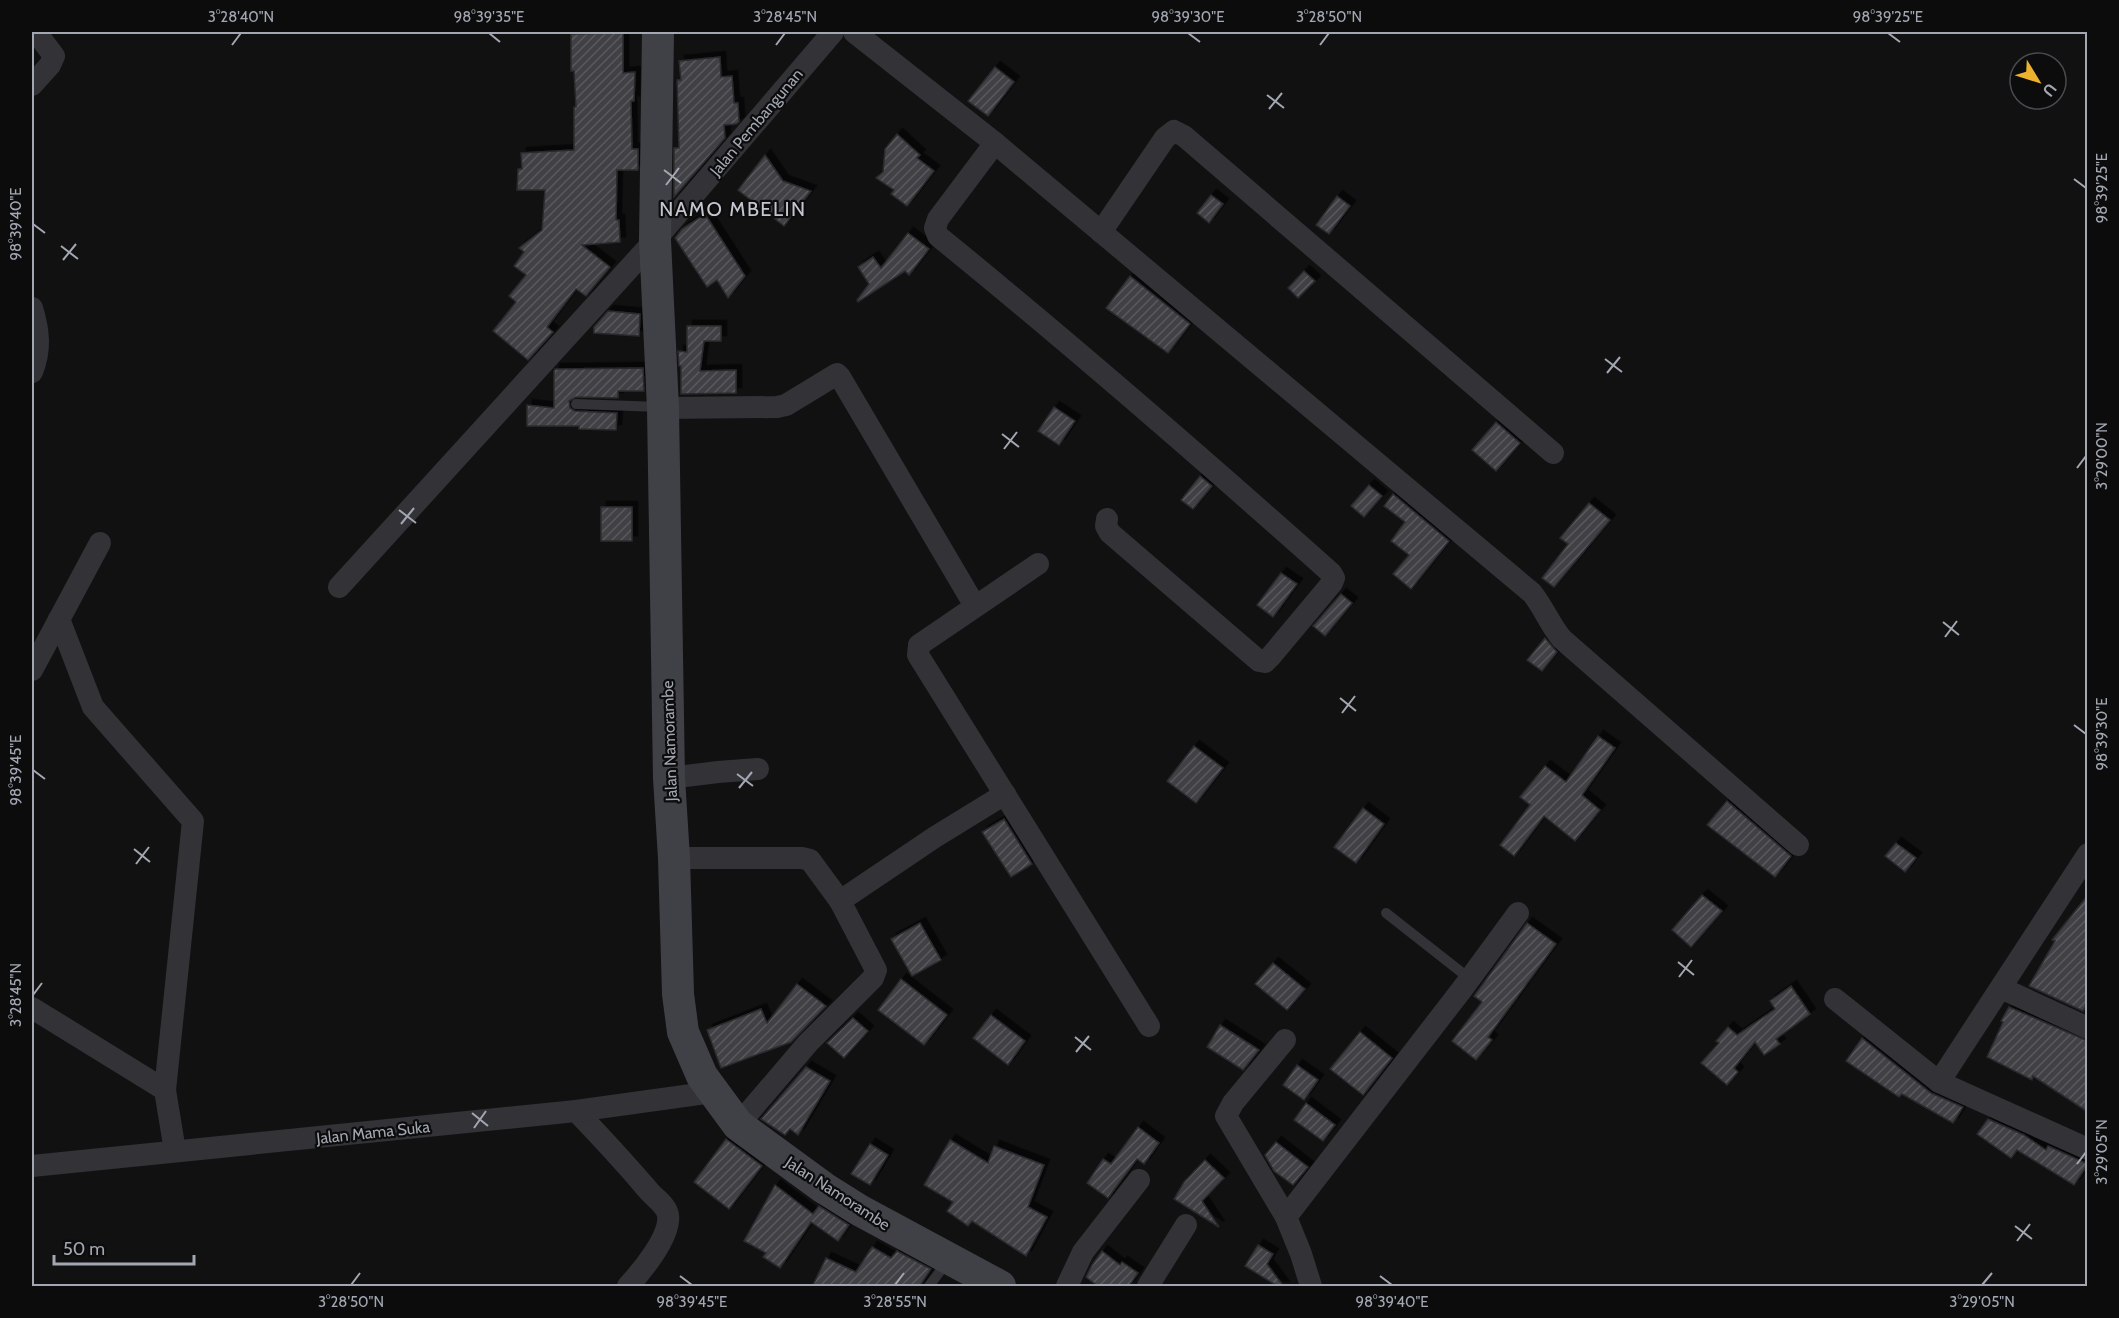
<svg xmlns="http://www.w3.org/2000/svg" width="2119" height="1318" font-family="Cabin,sans-serif">
<defs>
<pattern id="building-hatch" width="6" height="6" patternUnits="userSpaceOnUse" patternTransform="scale(1.5)"><rect width="6" height="6" fill="#404145"/><path d="M-1 1l2-2M0 6l6-6M5 7l2-2" fill="none" stroke="#585a5d"/></pattern>
<filter id="shadow"><feDropShadow dx="5.5" dy="-5.5" stdDeviation="0" flood-color="#0009"/></filter>
</defs>
<rect width="100%" height="100%" fill="#111112"/>
<!-- building -->
<g fill="url(#building-hatch)" stroke="#2b2b2e" stroke-width="1.5" filter="url(#shadow)">
<path d="M623 33V73L635 72 634 101H631L632 149H638V170H617L616 220H619L620 242 582 245 610 267 586 296 576 289 547 327 553 332 528 360 493 331 516 302 509 296 526 275 514 266 524 252 519 248 542 230 545 190H517L518 169H522L521 153 574 150V107H576L574 71H571V34Z"/>
<path d="M720 57 721 77 732 76 734 103H738L739 122 736 124 724 125 725 138 674 197V148H679L677 80H681L679 61Z"/>
<path d="M995 67 1014 82 988 116 968 101Z"/>
<path d="M897 134 920 155 917 158 934 171 907 206 891 194 894 190 876 178 883 172 885 149Z"/>
<path d="M765 155 783 181 811 191 784 226 738 190Z"/>
<path d="M1211 195 1223 204 1209 223 1197 213Z"/>
<path d="M1337 196 1350 206 1329 234 1316 225Z"/>
<path d="M705 214 745 276 728 298 717 280 707 287 675 238 682 229Z"/>
<path d="M908 233 929 249 909 275 905 271 858 302 857 300 869 284 858 267 873 257 881 268Z"/>
<path d="M1304 271 1315 281 1298 298 1288 288Z"/>
<path d="M1130 276 1190 324 1168 353 1106 308Z"/>
<path d="M608 311 640 314 639 336 594 333V327Z"/>
<path d="M687 326H721V341H704L700 371 736 370V393L681 394V366H679L678 351 687 352Z"/>
<path d="M643 368 644 391H618V398L576 397 569 401 570 408 575 411 617 413 616 430 579 429V426H527V405L554 408V371L555 369Z"/>
<path d="M1054 407 1075 421 1059 445 1038 431Z"/>
<path d="M1496 422 1520 443 1496 471 1472 450Z"/>
<path d="M1200 476 1212 486 1193 509 1181 500Z"/>
<path d="M1369 485 1382 496 1364 517 1351 506Z"/>
<path d="M1393 494 1449 541 1411 589 1393 574 1409 555 1391 541 1405 522 1384 506Z"/>
<path d="M1589 503 1610 520 1554 587 1542 578 1568 544 1560 538Z"/>
<rect x="601" y="507" width="31" height="34"/>
<path d="M1281 573 1297 584 1273 617 1257 605Z"/>
<path d="M1341 594 1352 603 1325 636 1313 626Z"/>
<path d="M1545 638 1557 652 1542 671 1527 660Z"/>
<path d="M1598 736 1615 748 1582 795 1600 810 1575 841 1544 816 1514 856 1500 845 1530 805 1520 797 1545 766 1566 782Z"/>
<path d="M1194 746 1223 768 1196 803 1167 781Z"/>
<path d="M1727 801 1791 856 1775 877 1707 825Z"/>
<path d="M1363 808 1384 824 1356 863 1334 847Z"/>
<path d="M1004 819 1032 864 1011 877 982 832Z"/>
<path d="M1896 843 1916 858 1905 872 1885 856Z"/>
<path d="M1702 895 1722 911 1691 947 1672 930Z"/>
<path d="M2088 895V1003L2083 1011 2029 986 2055 941 2052 940Z"/>
<path d="M920 923 941 960 912 976 891 939Z"/>
<path d="M1527 923 1556 944 1488 1037 1492 1040 1476 1060 1452 1041 1482 1002 1474 996Z"/>
<path d="M1273 963 1305 989 1287 1010 1255 984Z"/>
<path d="M901 979 947 1015 924 1045 878 1010Z"/>
<path d="M797 984 826 1006 791 1042 721 1068 707 1030 761 1009 767 1023Z"/>
<path d="M1791 986 1810 1014 1776 1039 1780 1044 1764 1055 1755 1042 1734 1068 1738 1072 1727 1085 1701 1063 1719 1043 1716 1041 1728 1027 1737 1035 1775 1009 1770 1001Z"/>
<path d="M2009 1007 2088 1041V1112L2033 1076 2032 1080 1987 1057 2003 1022 2001 1021Z"/>
<path d="M991 1015 1025 1041 1008 1065 973 1038Z"/>
<path d="M853 1018 868 1031 844 1058 827 1043Z"/>
<path d="M1220 1025 1259 1050 1243 1070 1207 1047Z"/>
<path d="M1360 1032 1392 1058 1363 1095 1330 1069Z"/>
<path d="M1862 1038 1931 1093 1963 1107 1953 1123 1902 1094 1899 1097 1846 1061Z"/>
<path d="M1297 1065 1318 1080 1304 1100 1283 1085Z"/>
<path d="M806 1067 830 1081 798 1135 790 1129 785 1135 761 1119Z"/>
<path d="M1306 1103 1335 1125 1323 1141 1294 1120Z"/>
<path d="M1988 1119 2024 1135 2046 1150 2048 1146 2088 1164 2074 1185 2017 1150 2011 1158 1977 1134Z"/>
<path d="M1138 1127 1159 1143 1144 1164 1137 1159 1108 1198 1087 1183 1103 1159 1111 1164Z"/>
<path d="M726 1139 762 1166 729 1209 694 1182Z"/>
<path d="M950 1140 988 1163 994 1146 1044 1165 1028 1207 1047 1217 1026 1256 972 1221 968 1226 947 1211 953 1202 924 1185Z"/>
<path d="M1276 1142 1308 1167 1293 1185 1274 1171 1265 1155Z"/>
<path d="M870 1144 888 1155 870 1185 851 1174Z"/>
<path d="M1205 1160 1224 1178 1202 1201 1219 1227 1174 1199 1184 1182Z"/>
<path d="M775 1185 813 1214 819 1206 849 1225 838 1241 811 1222 780 1268 763 1257 766 1253 744 1241Z"/>
<path d="M1258 1245 1273 1254 1267 1264 1284 1287H1279L1245 1266Z"/>
<path d="M872 1247 891 1258 897 1251 931 1269 919 1287H812L826 1258 856 1272Z"/>
<path d="M1102 1251 1120 1265 1122 1262 1138 1273 1128 1287H1099L1086 1277 1092 1265Z"/>
</g>
<g fill="none" stroke-linecap="round" stroke-linejoin="round">
<!-- service -->
<g stroke="#323237" stroke-width="10">
<path d="M576 404 660 407"/>
<path d="M1386 913 1470 979"/>
<path d="M929 1286 947 1262"/>
</g>
<!-- minor -->
<g stroke="#323237" stroke-width="22">
<path d="M854 32 995 143 1532 593C1544 608 1550 625 1562 639L1798 845"/>
<path d="M32 85 50 65 54 56 36 32"/>
<path d="M995 143 938 219 935 228 938 236C1072 345 1202 458 1331 573L1334 578 1332 583 1271 656 1265 662 1259 661 1110 533 1106 526 1107 519"/>
<path d="M1101 232 1165 138 1174 131 1184 136 1553 453"/>
<path d="M32 308C39 331 41 350 32 372"/>
<path d="M663 408 777 407 786 405 837 374 840 377 975 606"/>
<path d="M1038 564 919 645 918 655 1149 1026"/>
<path d="M339 587 655 240 833 32"/>
<path d="M59 619 93 707 193 821 165 1090"/>
<path d="M32 670 100 543"/>
<path d="M669 778 718 772 758 769"/>
<path d="M674 858H802L810 860 840 901 876 970 873 978 808 1043 738 1125"/>
<path d="M840 901 935 837 1005 794"/>
<path d="M2001 988 2088 1028"/>
<path d="M1835 999 1939 1082 2088 1149"/>
<path d="M32 1008 165 1090 175 1151"/>
<path d="M1285 1040 1233 1103 1226 1116 1286 1217"/>
<path d="M1939 1082 2088 854"/>
<path d="M576 1111C601 1137 625 1163 648 1190 654 1198 666 1204 668 1215 671 1236 642 1271 628 1286"/>
<path d="M32 1166 576 1111 713 1092"/>
<path d="M1067 1286 1083 1252 1139 1180"/>
<path d="M1148 1286 1186 1225"/>
<path d="M1311 1286 1301 1254 1286 1217 1463 988 1518 913"/>
</g>
<!-- secondary -->
<path stroke="#404147" stroke-width="32" d="M658 32 655 240 663 408 669 778 674 858 678 994 683 1032 702 1076 738 1125 824 1188 859 1210 1000 1286"/>
</g>
<!-- ticks -->
<path fill="none" stroke="#a2a7b2" stroke-width="2" d="M489 33 500 42M1188 33 1200 42M1888 33 1900 42M232 45 241 33M776 45 785 33M1320 45 1329 33M1267 95 1284 108M1269 109 1282 93M664 170 681 183M2074 179 2086 188M666 185 679 168M33 224 45 233M61 246 78 259M63 260 76 244M1605 359 1622 372M1607 373 1620 357M1002 434 1019 447M1004 449 1017 432M2077 468 2086 456M399 510 416 523M401 524 414 508M1943 622 1959 635M1945 637 1957 621M1340 698 1356 711M1342 713 1355 696M2074 725 2086 734M33 770 45 779M737 774 753 786M739 788 752 772M134 849 150 862M136 864 149 847M1678 962 1694 975M1679 977 1692 960M33 995 42 983M1075 1037 1091 1050M1076 1052 1089 1036M472 1113 488 1126M474 1128 486 1111M2077 1164 2086 1152M2015 1226 2032 1239M2017 1241 2030 1224M680 1276 692 1285M1380 1276 1392 1285M351 1285 360 1273M895 1285 904 1273M1982 1285 1992 1273"/>
<g text-anchor="middle" stroke-width="4.5" stroke-linejoin="round" paint-order="stroke">
<!-- street labels -->
<g font-size="16" fill="#a2a7b2" stroke="#0c0c0d">
<text transform="translate(756 122) rotate(-50)" y="6">Jalan Pembangunan</text>
<text transform="translate(669 741) rotate(-92)" y="6">Jalan Namorambe</text>
<text transform="translate(373 1132) rotate(-6)" y="6">Jalan Mama Suka</text>
<text transform="translate(838 1193) rotate(33)" y="6">Jalan Namorambe</text>
</g>
<!-- quarter labels -->
<g font-size="20" letter-spacing="1.5" fill="#c3c6cf" stroke="#0c0c0d">
<text x="733" y="216">NAMO MBELIN</text>
</g>
</g>
<!-- border -->
<rect width="2119" height="1318" fill="none" stroke="#0c0c0d" stroke-width="66"/>
<!-- north arrow -->
<g transform="translate(2038 81) rotate(128)"><circle r="28" fill="#0c0c0d" stroke="#484a4f" stroke-width="1.5"/>
<path d="M0-4.5L10 22L0 15L-10 22Z" fill="#ecb22f"/>
<text y="-9" font-size="16" font-weight="bold" text-anchor="middle" fill="#a2a7b2">U</text>
</g>
<!-- scale -->
<path d="M54 1255v9h140v-9" fill="none" stroke="#a2a7b2" stroke-width="3"/>
<text x="63" y="1255" font-size="18" fill="#a2a7b2" stroke="#0c0c0d" stroke-width="4.5" paint-order="stroke">50 m</text>
<rect x="33" y="33" width="2053" height="1252" fill="none" stroke="#a2a7b2" stroke-width="2"/>
<g font-size="15" text-anchor="middle" fill="#a2a7b2">
<text x="241" y="22">3°28'40"N</text>
<text x="489" y="22">98°39'35"E</text>
<text x="785" y="22">3°28'45"N</text>
<text x="1188" y="22">98°39'30"E</text>
<text x="1329" y="22">3°28'50"N</text>
<text x="1888" y="22">98°39'25"E</text>
<text transform="translate(2102 188) rotate(-90)" y="5">98°39'25"E</text>
<text transform="translate(16 224) rotate(-90)" y="5">98°39'40"E</text>
<text transform="translate(2102 456) rotate(-90)" y="5">3°29'00"N</text>
<text transform="translate(2102 734) rotate(-90)" y="5">98°39'30"E</text>
<text transform="translate(16 770) rotate(-90)" y="5">98°39'45"E</text>
<text transform="translate(16 995) rotate(-90)" y="5">3°28'45"N</text>
<text transform="translate(2102 1152) rotate(-90)" y="5">3°29'05"N</text>
<text x="351" y="1307">3°28'50"N</text>
<text x="692" y="1307">98°39'45"E</text>
<text x="895" y="1307">3°28'55"N</text>
<text x="1392" y="1307">98°39'40"E</text>
<text x="1982" y="1307">3°29'05"N</text>
</g>
</svg>
